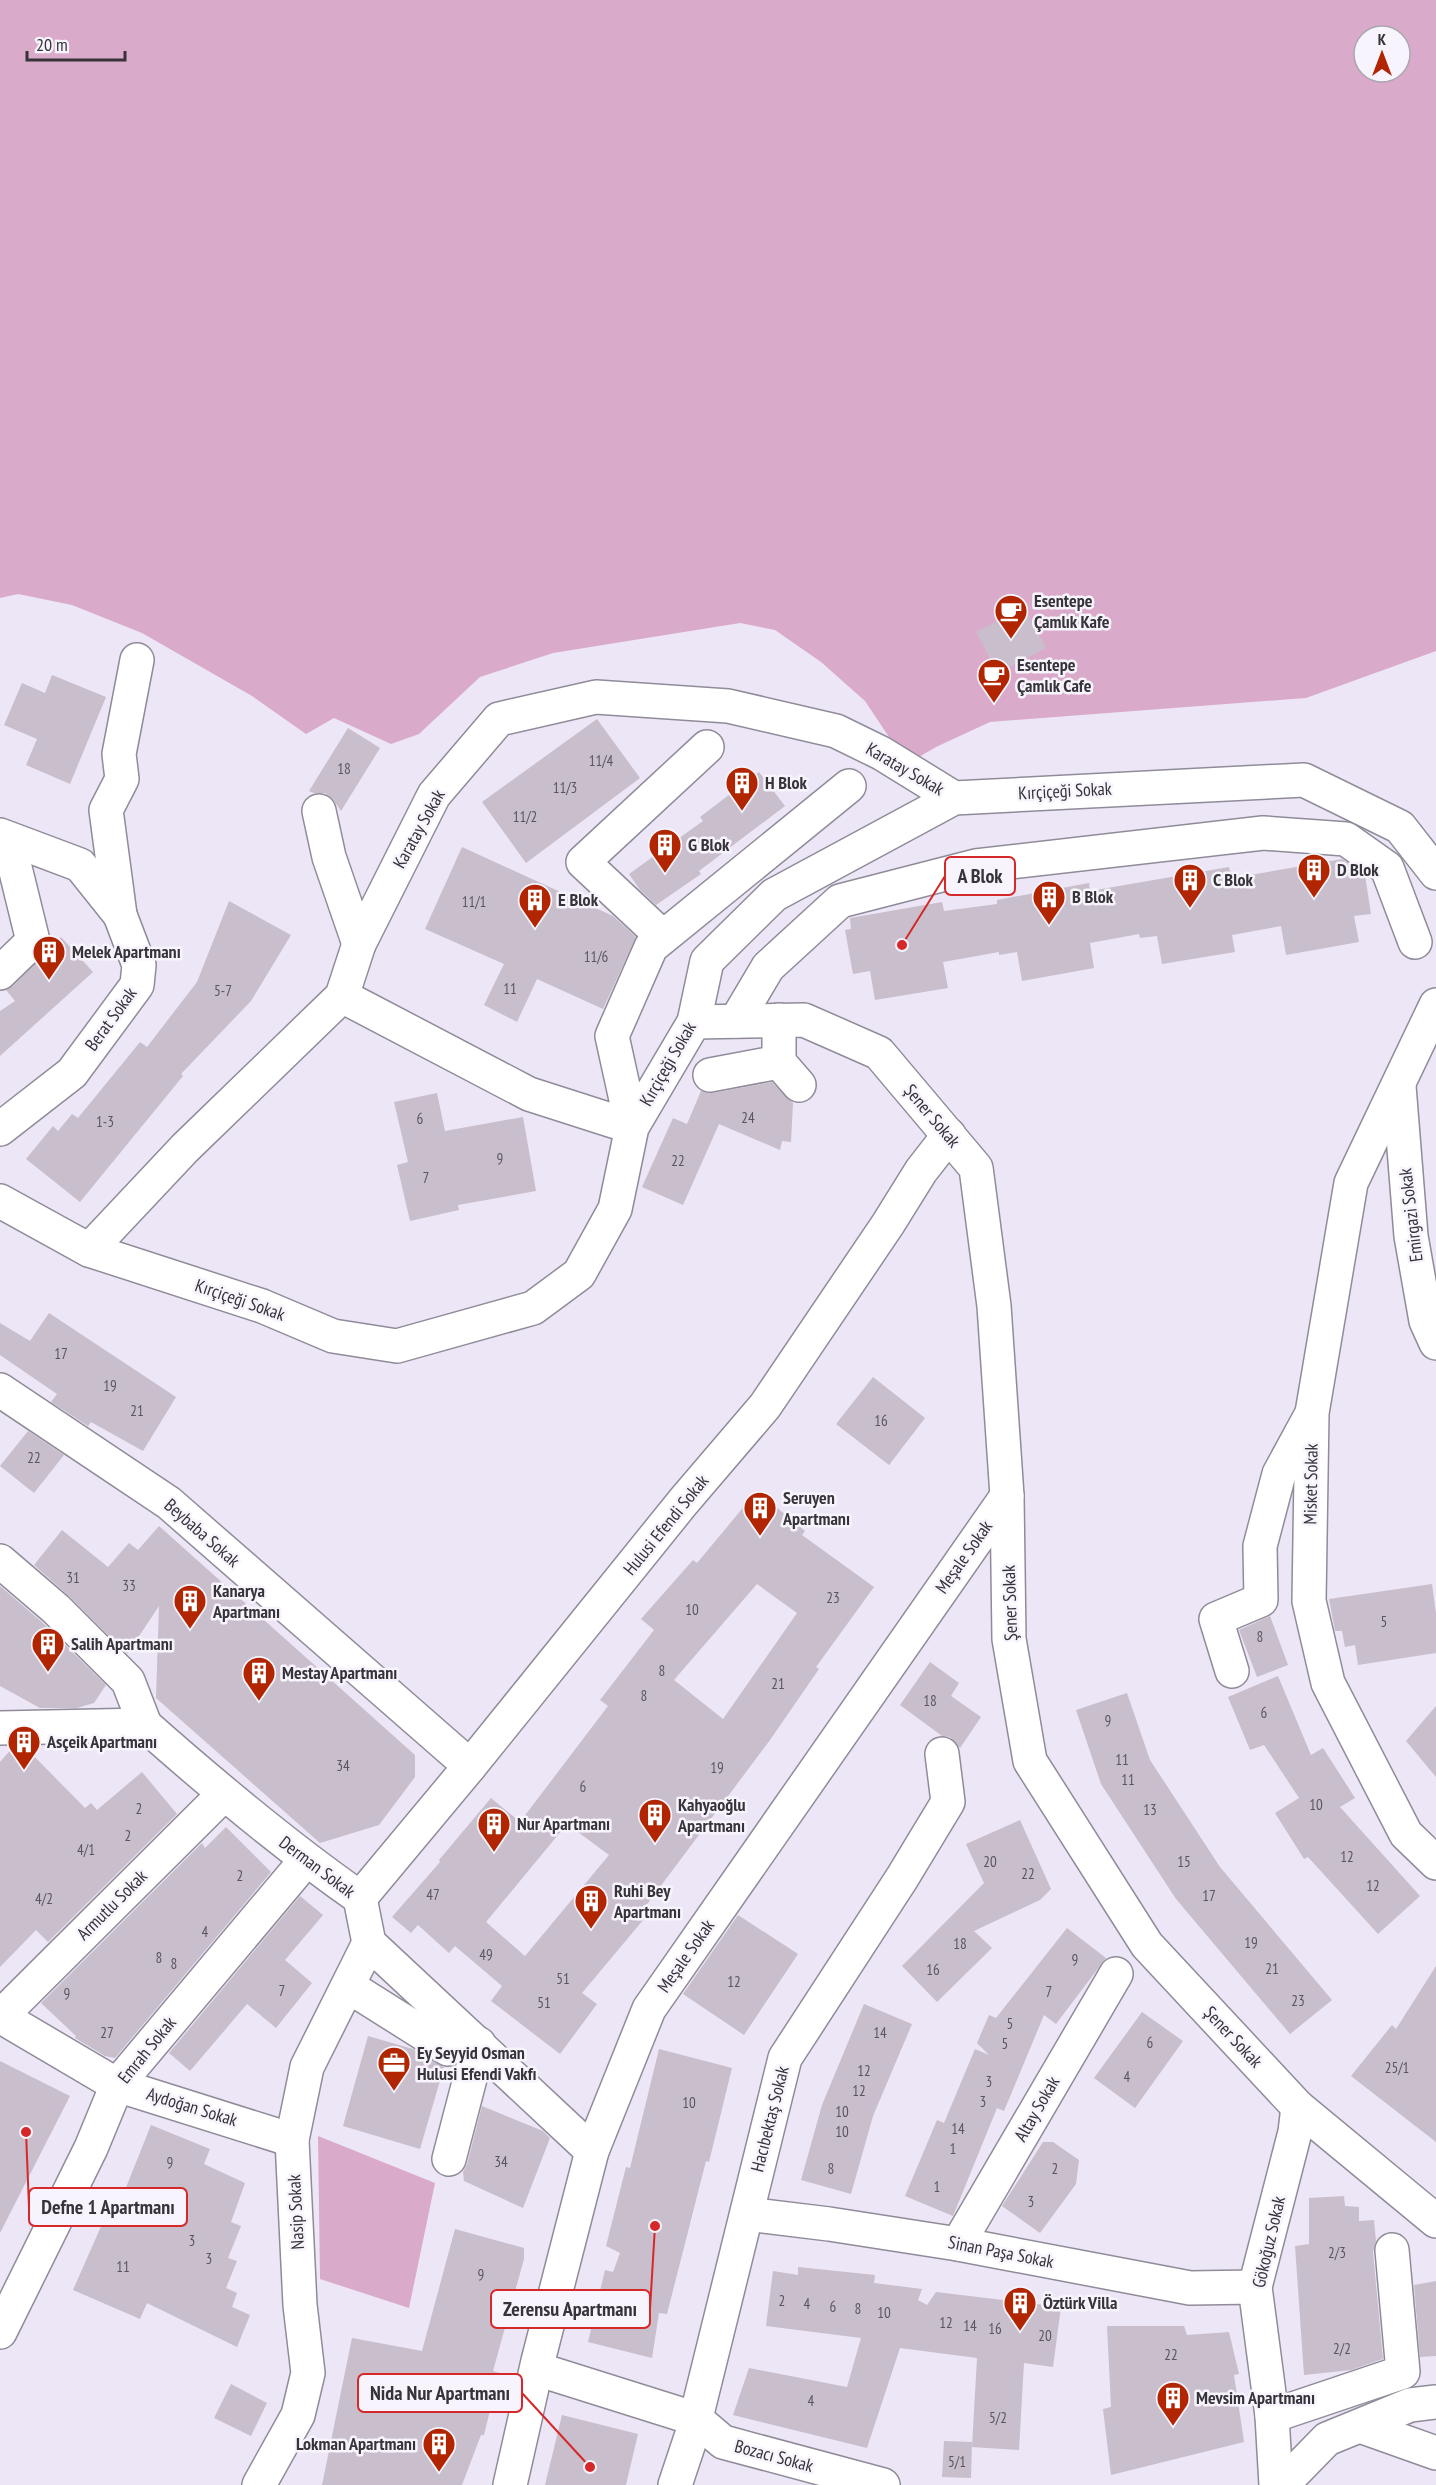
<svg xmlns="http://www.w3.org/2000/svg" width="1436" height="2485" font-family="'PT Sans Narrow',sans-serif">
<rect width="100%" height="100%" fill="#ece6f6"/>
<!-- green -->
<g fill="#daaaca" fill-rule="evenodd">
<path d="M0 0H1436V651L1306 698 990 722 936 747 907 764 865 701 821 662 775 630 740 623 553 653 480 677 419 734 391 744 334 718 306 734 252 696 142 633 72 605 18 594 0 598ZM1364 36H1400V72H1364Z"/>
<path d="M318 2136 435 2183 409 2308 320 2279Z"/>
</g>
<!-- building -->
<g fill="#c9becb" fill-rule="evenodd">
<path d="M1024 607 1046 648 998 673 976 632Z"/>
<path d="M52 675 106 697 70 784 26 765 37 739 4 725 22 683 45 693Z"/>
<path d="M597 719 640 778 526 863 482 802Z"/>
<path d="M348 728 380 748 341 811 332 798 325 793H314L309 791Z"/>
<path d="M759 772 785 806 699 871 701 874 656 905 640 890 629 874 703 821 700 817Z"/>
<path d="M462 847 613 916 636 937 603 1009 537 979 517 1022 484 1005 504 964 425 929Z"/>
<path d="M1342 859 1365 875 1371 914 1354 916 1359 942 1286 955 1281 926 1232 935 1235 952 1162 964 1157 936 1140 938 1139 934 1090 943 1094 968 1022 981 1017 952 999 955V952L943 962 948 988 875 1000 870 971 853 974 845 930 851 929 850 918 942 902 944 911 997 904V900L1089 883 1090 891 1229 867 1231 875 1239 874V877Z"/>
<path d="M229 901 291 935 251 1001 181 1074 183 1076 80 1202 26 1159 53 1126 58 1131 72 1114 78 1118 140 1042 147 1047 197 982Z"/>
<path d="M61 937 93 972 0 1056V1011L15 1001 6 990 13 986Z"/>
<path d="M772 1082 793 1103 791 1142 782 1141 780 1150 719 1124 683 1205 642 1187 673 1118 687 1124 701 1091 713 1093Z"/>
<path d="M437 1093 445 1131 523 1117 536 1191 458 1205 459 1210 410 1221 397 1165 408 1162 394 1102Z"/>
<path d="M49 1313 176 1397 143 1451 91 1422 88 1426 51 1402 57 1394 0 1355V1323L30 1341Z"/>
<path d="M873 1377 925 1418 889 1465 836 1424Z"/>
<path d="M28 1431 64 1455 34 1493 0 1466Z"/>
<path d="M757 1491 805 1531 802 1535 874 1587 816 1667 819 1669 770 1740 639 1915 644 1919 582 1993 597 2004 560 2054 491 2001 502 1986 455 1946 449 1953 418 1925 411 1933 392 1917 440 1862 439 1860 491 1798 520 1822 608 1706 600 1700 654 1630 641 1619 693 1560 697 1563ZM757 1584 797 1613 723 1719 674 1680ZM567 1824 609 1855 525 1956 486 1922Z"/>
<path d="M159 1526 415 1755V1777L379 1825 320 1843 156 1698 159 1606 127 1654 69 1596 34 1565 62 1530 108 1567 129 1543 138 1550Z"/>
<path d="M1432 1584 1436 1613V1653L1358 1665 1355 1645 1345 1647 1342 1631H1335L1329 1599Z"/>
<path d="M0 1586 43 1623 106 1685 94 1703 77 1708H40L0 1686Z"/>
<path d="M1270 1616 1288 1665 1257 1677 1239 1630Z"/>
<path d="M930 1662 959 1683 951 1696 981 1717 960 1748 950 1737 942 1736 900 1705Z"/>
<path d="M1278 1676 1311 1755 1323 1748 1355 1798 1340 1807 1420 1896 1378 1934 1308 1857 1304 1859 1275 1813 1299 1798 1264 1745 1250 1750 1228 1697Z"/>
<path d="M1127 1693 1150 1760 1220 1867 1332 2000 1290 2034 1176 1899 1101 1784 1076 1710Z"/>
<path d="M1436 1706V1777L1406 1741Z"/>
<path d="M14 1746H24L85 1808 91 1803 97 1810 142 1772 177 1814 48 1942 36 1930 0 1967V1762Z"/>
<path d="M1020 1820 1051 1889 1040 1900 974 1931 992 1948 937 2002 902 1966 984 1883 966 1844Z"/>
<path d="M226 1827 271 1872 115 2058 105 2056 75 2038 76 2036 41 2003 202 1843 205 1848Z"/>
<path d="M300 1896 323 1915 285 1960 312 1983 276 2028 247 2004 190 2071 169 2053Z"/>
<path d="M738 1915 798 1954 744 2035 683 1994Z"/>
<path d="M1067 1928 1106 1958 1056 2024 1044 2015 1004 2111 997 2108 953 2216 905 2196 937 2120 944 2123 975 2049 989 2055 977 2043 989 2015 996 2018Z"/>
<path d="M1436 1966V2142L1351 2076 1392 2025 1396 2029Z"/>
<path d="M864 2004 912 2024 873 2116 851 2194 801 2180 822 2105Z"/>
<path d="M1142 2012 1183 2041 1135 2108 1094 2078Z"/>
<path d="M368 2036 413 2049 444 2067 420 2149 343 2126Z"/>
<path d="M659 2049 732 2068 709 2162 706 2161 667 2314 659 2313 652 2358 588 2342 605 2270 613 2272 620 2253 606 2246 626 2167 630 2168Z"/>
<path d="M0 2061 70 2096 0 2233Z"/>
<path d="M482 2106 543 2131 550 2138 523 2208 464 2181 463 2172 467 2164Z"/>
<path d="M151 2125 210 2149 204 2164 245 2183 231 2222 241 2226 228 2258 237 2261 226 2288 237 2293 232 2307 250 2315 237 2347 147 2303 140 2319 73 2290 114 2197 121 2200Z"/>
<path d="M1043 2142H1053L1079 2160 1076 2184 1040 2233 1002 2206Z"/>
<path d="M1344 2196 1345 2206 1359 2207V2221L1374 2220 1376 2241 1373 2252 1383 2359 1351 2370 1304 2375 1295 2246 1309 2244V2198Z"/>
<path d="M455 2229 524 2248V2259L493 2371 499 2373 484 2435H481L462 2485H322L352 2338 422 2351Z"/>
<path d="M798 2267 875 2275 874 2283 922 2289 918 2300 927 2305 936 2292 1061 2307 1053 2367 1024 2363 1019 2450 972 2447 977 2358 900 2348 867 2448 733 2415 749 2368 847 2387 861 2338 766 2326 773 2271 798 2275Z"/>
<path d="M1436 2281V2356L1420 2357 1414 2285Z"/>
<path d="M1107 2326H1184L1187 2335 1229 2332 1239 2374 1234 2375 1244 2442 1111 2475 1103 2409 1111 2407Z"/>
<path d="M231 2384 267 2403 251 2436 214 2418Z"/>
<path d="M562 2415 638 2434 626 2485H545Z"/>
<path d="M944 2441 972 2442 971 2478 942 2477Z"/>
</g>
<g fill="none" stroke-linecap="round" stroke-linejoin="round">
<!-- minor casing -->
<g stroke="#908b99" stroke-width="36">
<g id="minor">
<path d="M319 811 329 857 359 944"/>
<path d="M0 835 80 865 120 915 139 965 137 985 72 1073 0 1129"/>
<path d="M120 915 106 810 122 779 119 754 137 660"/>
<path d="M663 937 583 862 707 747"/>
<path d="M0 973 33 941 8 839"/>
<path d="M342 996 529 1094 632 1127 612 1036 651 947 849 786"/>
<path d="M1436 1005 1351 1183 1312 1413 1309 1601 1328 1683 1406 1834 1436 1863"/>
<path d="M736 1021 768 967 840 901 976 866 1263 833 1346 839 1387 868 1415 942"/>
<path d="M694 1022 804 1020 879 1053 976 1168 994 1306 1007 1496 1009 1639 1030 1761 1147 1945 1298 2107 1436 2221"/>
<path d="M779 1062 799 1085"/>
<path d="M710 1075 779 1062V1020"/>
<path d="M1399 1086 1411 1236 1426 1321 1436 1343"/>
<path d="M0 1201 89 1250 262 1306 333 1336 397 1346 533 1308 579 1274 615 1209 632 1127 694 1022 707 961 774 895 954 798 1304 780 1400 827 1436 873"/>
<path d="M89 1250 185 1148 342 996 359 944 434 795 499 719 596 697 728 706 836 731 881 753 954 798"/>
<path d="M0 1390 169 1503 470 1766"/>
<path d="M0 1561 56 1609 128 1681 145 1725"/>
<path d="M1232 1671 1216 1619 1261 1600 1260 1546 1279 1474 1310 1417"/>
<path d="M0 1728 145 1725C214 1786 284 1845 360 1898L369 1943 592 2151"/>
<path d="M360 1898 470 1766 683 1502 765 1406 888 1224 921 1171 949 1135"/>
<path d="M348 1986 448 2049"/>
<path d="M0 2016 117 2085 292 2140"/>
<path d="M1 2016 223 1795"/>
<path d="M449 2159 479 2044"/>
<path d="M747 2214 829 2224 958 2244 1190 2288 1255 2287"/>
<path d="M958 2244 1116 1974"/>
<path d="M0 2332 91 2148 117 2085 306 1860"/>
<path d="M537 2369 696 2419 723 2442 883 2485"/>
<path d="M1272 2416 1403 2372 1392 2250"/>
<path d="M1360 2426 1436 2453"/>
<path d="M259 2485 298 2415 308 2373 300 2305 292 2140 307 2067 369 1943"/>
<path d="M510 2485 538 2361 592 2151 649 2009 1007 1496"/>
<path d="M675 2485 692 2434 785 2058 902 1878 948 1802 942 1754"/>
<path d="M1276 2485 1272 2416 1255 2287 1295 2132 1298 2107"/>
<path d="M1282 2485 1327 2439 1410 2405 1436 2402"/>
</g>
</g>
<!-- minor -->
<use href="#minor" stroke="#fff" stroke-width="33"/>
</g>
<!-- icons -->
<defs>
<g id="cafe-pin" transform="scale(1.725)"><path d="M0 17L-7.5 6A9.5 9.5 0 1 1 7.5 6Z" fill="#b12600" stroke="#f8f4fe"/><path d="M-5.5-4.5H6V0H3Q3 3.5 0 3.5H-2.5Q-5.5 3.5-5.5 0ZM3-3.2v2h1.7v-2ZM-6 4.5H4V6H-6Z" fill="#fff"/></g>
<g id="building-pin" transform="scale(1.725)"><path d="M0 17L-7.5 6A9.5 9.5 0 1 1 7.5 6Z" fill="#b12600" stroke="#f8f4fe"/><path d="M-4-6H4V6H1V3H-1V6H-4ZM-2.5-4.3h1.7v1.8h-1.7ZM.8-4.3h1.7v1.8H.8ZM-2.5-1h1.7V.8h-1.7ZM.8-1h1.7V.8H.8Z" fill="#fff"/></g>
<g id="office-pin" transform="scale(1.725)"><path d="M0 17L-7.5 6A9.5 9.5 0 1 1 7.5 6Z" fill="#b12600" stroke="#f8f4fe"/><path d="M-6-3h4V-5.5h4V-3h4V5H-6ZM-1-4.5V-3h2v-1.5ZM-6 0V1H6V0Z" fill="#fff"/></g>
</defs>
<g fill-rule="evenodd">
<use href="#cafe-pin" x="1011" y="611"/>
<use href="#cafe-pin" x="994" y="675"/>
<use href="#building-pin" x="742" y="783"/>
<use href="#building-pin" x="665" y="845"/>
<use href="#building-pin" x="1314" y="870"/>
<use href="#building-pin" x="1190" y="880"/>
<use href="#building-pin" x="1049" y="897"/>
<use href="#building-pin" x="535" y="900"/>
<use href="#building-pin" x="49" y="952"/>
<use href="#building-pin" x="760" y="1508"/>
<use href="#building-pin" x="190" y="1601"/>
<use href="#building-pin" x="48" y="1644"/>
<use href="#building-pin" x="259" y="1673"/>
<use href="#building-pin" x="24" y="1742"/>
<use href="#building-pin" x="655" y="1815"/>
<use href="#building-pin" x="494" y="1824"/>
<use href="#building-pin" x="591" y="1901"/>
<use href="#office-pin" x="394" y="2063"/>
<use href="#building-pin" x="1020" y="2303"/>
<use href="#building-pin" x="1173" y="2398"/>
<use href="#building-pin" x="439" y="2444"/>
</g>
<g text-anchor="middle" stroke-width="5" stroke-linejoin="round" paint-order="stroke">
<!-- number labels -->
<g font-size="15" fill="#5b565e">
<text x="601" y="766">11/4</text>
<text x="344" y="774">18</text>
<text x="565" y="793">11/3</text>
<text x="525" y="822">11/2</text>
<text x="474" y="907">11/1</text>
<text x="596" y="962">11/6</text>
<text x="510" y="994">11</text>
<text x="223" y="996">5-7</text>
<text x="748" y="1123">24</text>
<text x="420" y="1124">6</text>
<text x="105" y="1127">1-3</text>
<text x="500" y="1164">9</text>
<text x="678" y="1166">22</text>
<text x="426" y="1183">7</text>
<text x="61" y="1359">17</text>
<text x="110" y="1391">19</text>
<text x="137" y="1416">21</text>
<text x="881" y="1426">16</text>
<text x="34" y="1463">22</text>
<text x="73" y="1583">31</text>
<text x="129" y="1591">33</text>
<text x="833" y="1603">23</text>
<text x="692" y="1615">10</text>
<text x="1384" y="1627">5</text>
<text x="1260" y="1642">8</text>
<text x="662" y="1676">8</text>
<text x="778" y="1689">21</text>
<text x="644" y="1701">8</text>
<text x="930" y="1706">18</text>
<text x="1264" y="1718">6</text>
<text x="1108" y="1726">9</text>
<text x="1122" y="1765">11</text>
<text x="343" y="1771">34</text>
<text x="717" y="1773">19</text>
<text x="1128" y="1785">11</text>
<text x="583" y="1792">6</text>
<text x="1316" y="1810">10</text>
<text x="139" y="1814">2</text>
<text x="1150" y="1815">13</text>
<text x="128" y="1841">2</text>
<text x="86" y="1855">4/1</text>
<text x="1347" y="1862">12</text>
<text x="990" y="1867">20</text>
<text x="1184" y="1867">15</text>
<text x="1028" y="1879">22</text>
<text x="240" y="1881">2</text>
<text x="1373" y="1891">12</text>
<text x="433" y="1900">47</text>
<text x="1209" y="1901">17</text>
<text x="44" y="1904">4/2</text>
<text x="205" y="1937">4</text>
<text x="1251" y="1948">19</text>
<text x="960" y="1949">18</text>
<text x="486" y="1960">49</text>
<text x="159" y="1963">8</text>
<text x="1075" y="1965">9</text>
<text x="174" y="1969">8</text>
<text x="1272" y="1974">21</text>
<text x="933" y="1975">16</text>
<text x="563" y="1984">51</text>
<text x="734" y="1987">12</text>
<text x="282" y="1996">7</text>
<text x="1049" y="1997">7</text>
<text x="67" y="1999">9</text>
<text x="1298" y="2006">23</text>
<text x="544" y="2008">51</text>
<text x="1010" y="2029">5</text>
<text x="107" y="2038">27</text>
<text x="880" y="2038">14</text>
<text x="1150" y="2048">6</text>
<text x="1005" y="2049">5</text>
<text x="1397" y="2073">25/1</text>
<text x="864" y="2076">12</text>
<text x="1127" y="2082">4</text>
<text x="989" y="2087">3</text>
<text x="859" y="2096">12</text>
<text x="983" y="2107">3</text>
<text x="689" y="2108">10</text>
<text x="842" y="2117">10</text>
<text x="958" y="2134">14</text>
<text x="842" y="2137">10</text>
<text x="953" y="2154">1</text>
<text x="501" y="2167">34</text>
<text x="170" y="2168">9</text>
<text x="831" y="2174">8</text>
<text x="1055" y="2174">2</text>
<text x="937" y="2192">1</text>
<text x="1031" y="2207">3</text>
<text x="192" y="2246">3</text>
<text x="1337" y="2258">2/3</text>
<text x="209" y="2264">3</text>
<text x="123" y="2272">11</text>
<text x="481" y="2280">9</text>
<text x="782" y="2306">2</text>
<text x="807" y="2309">4</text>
<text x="833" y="2312">6</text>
<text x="858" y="2314">8</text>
<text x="884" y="2318">10</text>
<text x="946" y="2328">12</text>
<text x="970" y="2331">14</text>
<text x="995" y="2334">16</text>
<text x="1045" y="2341">20</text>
<text x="1342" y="2354">2/2</text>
<text x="1171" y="2360">22</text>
<text x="811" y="2406">4</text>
<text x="998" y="2423">5/2</text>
<text x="957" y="2467">5/1</text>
</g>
<!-- poi labels -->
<g font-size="18" font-weight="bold" fill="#363339" stroke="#f8f4fe" text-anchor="start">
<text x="1034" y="607">Esentepe<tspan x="1034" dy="21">Çamlık Kafe</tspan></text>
<text x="1017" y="671">Esentepe<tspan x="1017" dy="21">Çamlık Cafe</tspan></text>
<text x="765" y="789">H Blok</text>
<text x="688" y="851">G Blok</text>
<text x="1337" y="876">D Blok</text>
<text x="1213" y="886">C Blok</text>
<text x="1072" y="903">B Blok</text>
<text x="558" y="906">E Blok</text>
<text x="72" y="958">Melek Apartmanı</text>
<text x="783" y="1504">Seruyen<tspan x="783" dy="21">Apartmanı</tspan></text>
<text x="213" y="1597">Kanarya<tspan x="213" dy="21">Apartmanı</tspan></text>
<text x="71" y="1650">Salih Apartmanı</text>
<text x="282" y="1679">Mestay Apartmanı</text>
<text x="47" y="1748">Asçeik Apartmanı</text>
<text x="678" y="1811">Kahyaoğlu<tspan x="678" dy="21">Apartmanı</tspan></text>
<text x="517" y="1830">Nur Apartmanı</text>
<text x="614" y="1897">Ruhi Bey<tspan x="614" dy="21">Apartmanı</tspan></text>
<text x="417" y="2059">Ey Seyyid Osman<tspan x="417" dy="21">Hulusi Efendi Vakfı</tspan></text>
<text x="1043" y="2309">Öztürk Villa</text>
<text x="1196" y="2404">Mevsim Apartmanı</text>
<text x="416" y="2450" text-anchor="end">Lokman Apartmanı</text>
</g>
<!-- street labels -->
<g font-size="18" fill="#363339" stroke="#f8f4fe">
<text transform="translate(905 769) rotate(30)" y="6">Karatay Sokak</text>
<text transform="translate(1065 791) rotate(-3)" y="6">Kırçiçeği Sokak</text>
<text transform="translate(419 829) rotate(-61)" y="6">Karatay Sokak</text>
<text transform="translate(111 1019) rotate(-54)" y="6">Berat Sokak</text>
<text transform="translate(668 1064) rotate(-60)" y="6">Kırçiçeği Sokak</text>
<text transform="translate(932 1116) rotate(50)" y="6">Şener Sokak</text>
<text transform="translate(1411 1215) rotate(-97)" y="6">Emirgazi Sokak</text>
<text transform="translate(240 1300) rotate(19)" y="6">Kırçiçeği Sokak</text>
<text transform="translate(1311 1484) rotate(-89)" y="6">Misket Sokak</text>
<text transform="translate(666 1525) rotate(-51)" y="6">Hulusi Efendi Sokak</text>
<text transform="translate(202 1533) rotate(41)" y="6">Beybaba Sokak</text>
<text transform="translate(964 1557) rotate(-55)" y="6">Meşale Sokak</text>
<text transform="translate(1010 1603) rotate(-92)" y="6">Şener Sokak</text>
<text transform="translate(317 1867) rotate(37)" y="6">Derman Sokak</text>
<text transform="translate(112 1905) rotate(-45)" y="6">Armutlu Sokak</text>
<text transform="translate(686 1956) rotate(-55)" y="6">Meşale Sokak</text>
<text transform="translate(1233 2037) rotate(47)" y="6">Şener Sokak</text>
<text transform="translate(147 2050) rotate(-51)" y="6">Emrah Sokak</text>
<text transform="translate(192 2107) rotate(17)" y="6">Aydoğan Sokak</text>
<text transform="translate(1037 2109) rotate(-60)" y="6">Altay Sokak</text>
<text transform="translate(770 2119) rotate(-76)" y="6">Hacıbektaş Sokak</text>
<text transform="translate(296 2212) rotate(-93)" y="6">Nasip Sokak</text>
<text transform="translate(1269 2242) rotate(-77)" y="6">Gökoğuz Sokak</text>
<text transform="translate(1001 2252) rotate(11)" y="6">Sinan Paşa Sokak</text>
<text transform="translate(774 2456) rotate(15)" y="6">Bozacı Sokak</text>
</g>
</g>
<!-- callouts -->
<path fill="none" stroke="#d62828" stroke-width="2" d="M902 945L945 876M26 2132L29 2207M655 2226L650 2309M590 2467L522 2393"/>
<g fill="#d62828" stroke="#f8f4fe" stroke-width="2">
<circle cx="902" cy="945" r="6"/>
<circle cx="26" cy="2132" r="6"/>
<circle cx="655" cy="2226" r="6"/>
<circle cx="590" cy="2467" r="6"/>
</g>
<g fill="#f8f4fe" stroke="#d62828" stroke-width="2">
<rect x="945" y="857" width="70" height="38" rx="6"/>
<rect x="29" y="2188" width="158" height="38" rx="6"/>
<rect x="491" y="2290" width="159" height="38" rx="6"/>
<rect x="358" y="2374" width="164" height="38" rx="6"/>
</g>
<g font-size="20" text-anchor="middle" font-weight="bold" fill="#363339">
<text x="980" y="883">A Blok</text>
<text x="108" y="2214">Defne 1 Apartmanı</text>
<text x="570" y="2316">Zerensu Apartmanı</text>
<text x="440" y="2400">Nida Nur Apartmanı</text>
</g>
<!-- north arrow -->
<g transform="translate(1382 54)"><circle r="28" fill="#f8f4fe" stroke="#aaa7af" stroke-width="1.5"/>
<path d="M0-4.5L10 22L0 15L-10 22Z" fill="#b12600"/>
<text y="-9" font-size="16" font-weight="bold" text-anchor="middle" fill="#363339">K</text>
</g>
<!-- scale -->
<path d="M27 51v9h98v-9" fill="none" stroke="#363339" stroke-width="3"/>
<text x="36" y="51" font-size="18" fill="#363339" stroke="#f8f4fe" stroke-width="4.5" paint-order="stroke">20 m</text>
</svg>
